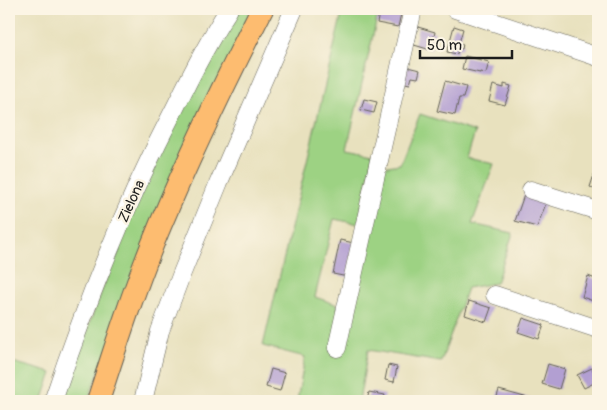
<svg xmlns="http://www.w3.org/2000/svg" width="607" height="410" font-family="Pangolin,sans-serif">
<rect width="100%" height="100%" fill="#fcf5e5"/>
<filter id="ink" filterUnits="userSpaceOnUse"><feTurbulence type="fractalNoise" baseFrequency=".02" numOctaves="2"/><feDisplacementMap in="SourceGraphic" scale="10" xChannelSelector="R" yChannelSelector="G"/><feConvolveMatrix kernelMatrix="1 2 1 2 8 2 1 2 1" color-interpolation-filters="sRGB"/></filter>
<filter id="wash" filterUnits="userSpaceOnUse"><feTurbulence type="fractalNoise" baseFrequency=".0096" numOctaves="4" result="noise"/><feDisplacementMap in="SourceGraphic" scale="20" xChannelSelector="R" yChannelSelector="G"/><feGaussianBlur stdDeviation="1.12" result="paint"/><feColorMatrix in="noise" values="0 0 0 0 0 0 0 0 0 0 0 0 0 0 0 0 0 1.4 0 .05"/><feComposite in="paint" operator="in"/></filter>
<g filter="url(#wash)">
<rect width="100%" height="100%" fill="#e8e1be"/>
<!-- green -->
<g fill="#9dd283" stroke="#5c7750">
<path d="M234 9H251L87 401H60L129 219 204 60Z"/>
<path d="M343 9H379L347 149 373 154 359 224 334 219 315 297 341 306 382 167 400 164 420 114 475 132 467 158 494 164 472 224 513 233 496 283 467 288 441 362 368 350 359 401H297L305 357 263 346Z"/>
<path d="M9 361 52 373 42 401H9Z"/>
</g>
<g id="blocks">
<!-- building -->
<g fill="#b29fd2">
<path d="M380 9H402L398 27 377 23Z"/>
<path d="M454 26 463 29 459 43 463 44 462 49 458 48 457 54 447 52Z"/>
<path d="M418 27 435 32 431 50 414 45Z"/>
<path d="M465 56 489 62 486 73 480 72V73L462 69Z"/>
<path d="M403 66 420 70 418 78 412 77 410 84 400 82Z"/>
<path d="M445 81 466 87 463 98H459L455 115 437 111Z"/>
<path d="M504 84 511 86 505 105 489 101 493 85 504 88Z"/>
<path d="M364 99 377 102 374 113 361 110Z"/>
<path d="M596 169 598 170V188L597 190 590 187Z"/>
<path d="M525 192 547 201 537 227 515 221Z"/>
<path d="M340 240 354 243 348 277 333 274Z"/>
<path d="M588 276 598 280V295L596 302 582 297Z"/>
<path d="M469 301 491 308 486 322 465 315Z"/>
<path d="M523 318 544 325 539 339 518 332Z"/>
<path d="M548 364 565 369 559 389 542 384Z"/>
<path d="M388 365 397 367 394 382 385 380Z"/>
<path d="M592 368 598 381 584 388 577 375Z"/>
<path d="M271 369 285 373 280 391 266 387Z"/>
<path d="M499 390 532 399 531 401H499L496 400Z"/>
<path d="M369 392 385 395 383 401H367Z"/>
</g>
</g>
</g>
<g filter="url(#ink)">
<use href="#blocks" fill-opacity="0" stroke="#636155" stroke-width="1"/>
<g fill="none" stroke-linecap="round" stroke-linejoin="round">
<!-- minor casing -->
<g stroke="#636155" stroke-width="19">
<g id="minor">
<path d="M455 9 598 57"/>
<path d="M531 190 598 211"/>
<path d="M495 295 598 329"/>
<path d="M337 348 413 9"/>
<path d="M53 401C87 300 127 200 176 106 192 73 209 40 229 9"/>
<path d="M143 401 160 331 182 273 219 182 294 9"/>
</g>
</g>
<!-- major casing -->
<g stroke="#636155" stroke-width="24">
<path id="major" d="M98 401C117 342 136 283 160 226 191 152 226 80 262 9"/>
</g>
<!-- minor -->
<use href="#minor" stroke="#fff" stroke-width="18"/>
<!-- major -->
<use href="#major" stroke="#fdbc70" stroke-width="22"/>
</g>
</g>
<g text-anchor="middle" stroke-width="5" stroke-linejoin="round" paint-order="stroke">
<!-- street labels -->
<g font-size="14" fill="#1c1c1c" stroke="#fcf5e5">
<text transform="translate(131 201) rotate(-66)" y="5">Zielona</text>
</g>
</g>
<!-- margin -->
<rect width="607" height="410" fill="none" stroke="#fcf5e5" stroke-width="30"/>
<!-- scale -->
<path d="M420 50v8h92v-8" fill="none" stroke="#1c1c1c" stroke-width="2.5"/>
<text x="427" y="50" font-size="15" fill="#1c1c1c" stroke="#fcf5e5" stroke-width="4" paint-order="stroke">50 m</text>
</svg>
